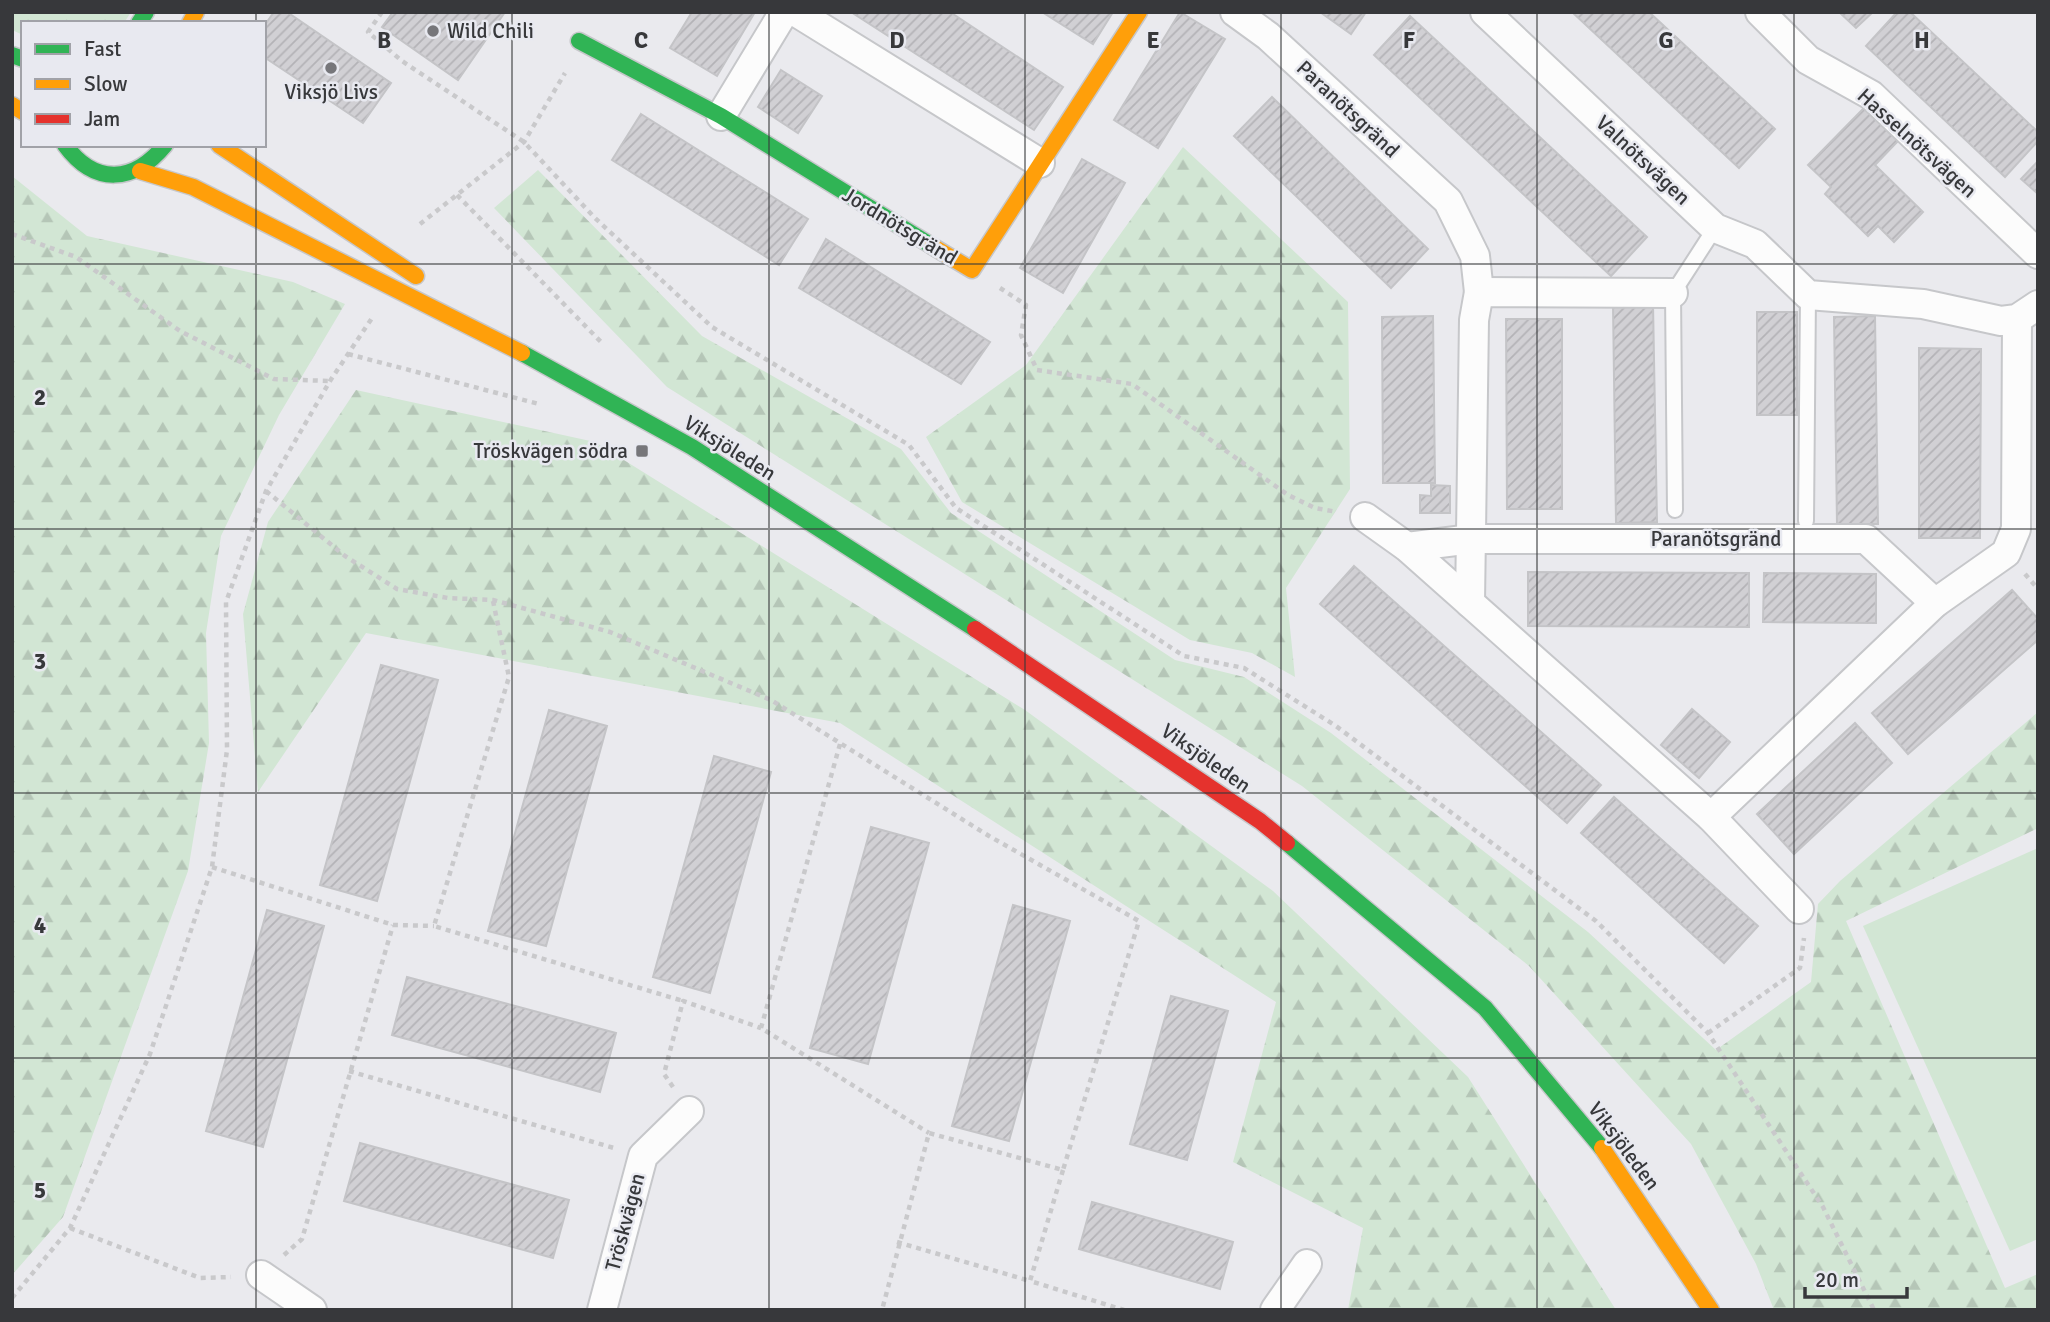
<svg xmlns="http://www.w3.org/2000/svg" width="2050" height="1322" font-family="Signika,sans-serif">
<defs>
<pattern id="forest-firs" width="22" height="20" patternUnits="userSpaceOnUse" patternTransform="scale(1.75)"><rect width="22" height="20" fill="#d2e6d4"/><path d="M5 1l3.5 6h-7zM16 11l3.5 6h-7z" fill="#b5c6b7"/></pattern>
<pattern id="building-hatch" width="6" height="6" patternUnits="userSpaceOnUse" patternTransform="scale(1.75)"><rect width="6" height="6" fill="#d1d0d4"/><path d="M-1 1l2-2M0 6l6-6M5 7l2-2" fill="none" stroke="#b4b3b7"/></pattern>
</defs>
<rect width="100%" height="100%" fill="#eaeaee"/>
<!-- green -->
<path fill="#d2e6d4" d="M2038 848V1239L2010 1251 1863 926Z"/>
<!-- forest -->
<g fill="url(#forest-firs)">
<path d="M12 12H131L124 23H23V35L12 30Z"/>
<path d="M1183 147 1348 302 1350 489 1286 588 1295 677 1252 653 1190 640 962 502 926 437 1026 365Z"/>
<path d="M538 170 702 336 901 449 951 513 1175 660 1244 677 1331 733 1588 932 1716 1050 1811 982 1818 904 1840 881 2038 712V828L1846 921 2005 1288 2038 1274V1310H1774L1756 1264 1691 1144 1529 966 1302 786 667 387 494 208Z"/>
<path d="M12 176 87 236 293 282 345 304 279 415 221 536 206 633 209 743 188 871 63 1217 12 1275Z"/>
<path d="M356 390 595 442 1025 710 1273 891 1468 1077 1616 1310H1348L1363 1228 1233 1162 1276 1002 840 723 366 633 258 792 243 614 268 522Z"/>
</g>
<!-- building -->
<g fill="url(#building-hatch)" stroke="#c4c4c7" stroke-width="2">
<path d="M274 12H287L391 83 363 123 264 57V26Z"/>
<path d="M393 12H505L458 80 382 27Z"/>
<path d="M692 12H755L717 76 670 48Z"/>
<path d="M851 12H950L1063 87 1034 130Z"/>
<path d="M1042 12H1113L1093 44Z"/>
<path d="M1180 12 1225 39 1158 148 1114 120Z"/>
<path d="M1320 12H1366L1351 34Z"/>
<path d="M1572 12H1649L1775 129 1739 168Z"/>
<path d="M1839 12H1873L1856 28Z"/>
<path d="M1897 12H1910L2038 132V141L2005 177 1866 46Z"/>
<path d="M1410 16 1647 237 1611 276 1374 55Z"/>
<path d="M781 70 822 96 798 133 758 107Z"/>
<path d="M1272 97 1428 249 1391 288 1234 136Z"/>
<path d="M1864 108 1898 141 1875 165 1923 212 1894 242 1878 226 1868 236 1825 194 1831 187 1808 165Z"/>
<path d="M641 114 808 219 779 265 612 160Z"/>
<path d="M1082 159 1125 183 1063 293 1020 268Z"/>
<path d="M2038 161V194L2021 179Z"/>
<path d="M826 239 990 342 961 384 799 288Z"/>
<path d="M1653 304 1657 522 1616 523 1613 305Z"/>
<rect x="1757" y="312" width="40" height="103"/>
<path d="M1433 316 1435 483H1383L1382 317Z"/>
<path d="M1875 316 1878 524H1837L1834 317Z"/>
<path d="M1506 319H1562V509H1507Z"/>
<path d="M1919 348 1981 349 1980 538H1919Z"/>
<path d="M1431 485 1450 486V513H1420V495L1431 496Z"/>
<path d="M1354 566 1601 785 1567 823 1320 604Z"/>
<path d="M1528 572 1749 573V627L1528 626Z"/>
<path d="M1764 573 1876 574V623L1763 622Z"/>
<path d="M2012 590 2038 619V640L1908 754 1872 713Z"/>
<path d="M381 665 438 680 377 901 320 885Z"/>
<path d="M1692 709 1730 742 1699 778 1661 745Z"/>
<path d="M549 710 607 726 546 946 488 931Z"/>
<path d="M1855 723 1892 763 1794 854 1757 814Z"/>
<path d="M714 756 771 772 710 993 653 977Z"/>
<path d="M1614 797 1758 926 1724 963 1581 833Z"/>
<path d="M871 827 929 843 868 1064 810 1048Z"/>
<path d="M1013 905 1070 921 1009 1141 952 1126Z"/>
<path d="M267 910 324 926 263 1147 206 1131Z"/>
<path d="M407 977 616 1033 600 1092 392 1035Z"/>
<path d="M1171 996 1228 1011 1187 1160 1130 1144Z"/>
<path d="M360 1143 569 1200 553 1258 344 1201Z"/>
<path d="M1092 1202 1233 1242 1220 1289 1079 1249Z"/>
</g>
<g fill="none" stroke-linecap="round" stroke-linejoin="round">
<!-- lane casing -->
<g stroke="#c6c7ca" stroke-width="18">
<g id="lane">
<path d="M1675 510 1673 293 1715 228"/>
<path d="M1806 521 1808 295"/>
</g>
</g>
<!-- street casing -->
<g stroke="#c6c7ca" stroke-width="32">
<g id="street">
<path d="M796 12 1040 163"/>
<path d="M1235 12 1268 36 1448 201 1475 256 1479 292"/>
<path d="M1485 12 1715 228 1755 244 1808 295 1923 304 2001 321 2017 319 2038 305"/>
<path d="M1760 12 1808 60 1871 95 2038 254"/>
<path d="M721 116 784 12"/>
<path d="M1365 517 1407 547 1711 817 1799 909"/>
<path d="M1407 547 1472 539H1866L1935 603"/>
<path d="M1470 603 1474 320 1479 292 1673 293"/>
<path d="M1711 817 1935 603 2006 553 2016 529 2017 319"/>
<path d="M261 1275 312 1310"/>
<path d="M602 1310 643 1156 689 1111"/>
<path d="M1275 1310 1307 1264"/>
</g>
</g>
<!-- fast casing -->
<g stroke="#c6c7ca" stroke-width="19">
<g id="fast">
<path d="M139 23 146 12"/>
<path d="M579 41 721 116 932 246"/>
<path d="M12 55 23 59"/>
<path d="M65 145C95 186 134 183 165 145"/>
<path d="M522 353 692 447 975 629"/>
<path d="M1287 843 1485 1008 1602 1148"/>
</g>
</g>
<!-- slow casing -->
<g stroke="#c6c7ca" stroke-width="19">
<g id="slow">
<path d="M190 23 196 12"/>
<path d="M12 105 23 112"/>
<path d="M219 145 416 276"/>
<path d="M140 171 193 187 522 353"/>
<path d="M932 246 972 270 1139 12"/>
<path d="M1602 1148 1711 1310"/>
</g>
</g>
<!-- jam casing -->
<g stroke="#c6c7ca" stroke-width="19">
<path id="jam" d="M975 629 1260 821 1287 843"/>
</g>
<!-- path -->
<g stroke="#c9c9cb" stroke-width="4.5" stroke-dasharray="5 5" stroke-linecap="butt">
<path d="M382 12 368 32 402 61 524 142 595 218 712 327 909 445 956 508 1184 656 1244 668 1336 726 1596 921 1708 1033 1823 1207 1874 1310"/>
<path d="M457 195 603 344"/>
<path d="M420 224 524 142 565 73"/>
<path d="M12 234 76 257 180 331 274 379 329 381"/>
<path d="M1000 288 1026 305 1021 335 1037 370 1132 384 1288 495 1315 508 1337 512"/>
<path d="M348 354 539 404"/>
<path d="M266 491 345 556 397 589 448 598 493 600 610 632 771 700 989 836 1139 921 1063 1170 929 1133 882 1310"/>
<path d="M2025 574 2038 589"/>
<path d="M493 601 509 677 434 926 683 1001"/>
<path d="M840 744 761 1028 929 1133"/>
<path d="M212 867 393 925 434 926"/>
<path d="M1708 1033 1800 968 1804 938"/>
<path d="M349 1071 614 1148"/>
<path d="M673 1087 664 1074 683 1001 761 1028"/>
<path d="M1063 1170 1030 1281 1124 1310"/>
<path d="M70 1228 200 1278 231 1277"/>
<path d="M897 1242 1030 1281"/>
<path d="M284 1255 302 1239 393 925"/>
<path d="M12 1298 70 1228 150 1054 212 867 227 750 226 602 266 491 330 381 372 318"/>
</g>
<!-- lane -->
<use href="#lane" stroke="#fcfcfc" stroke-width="14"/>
<!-- street -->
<use href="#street" stroke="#fcfcfc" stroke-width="28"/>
<!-- fast -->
<use href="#fast" stroke="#30b455" stroke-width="16"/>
<!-- slow -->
<use href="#slow" stroke="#ff9f0a" stroke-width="16"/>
<!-- jam -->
<use href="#jam" stroke="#e5322d" stroke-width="16"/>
</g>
<!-- grid -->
<path fill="none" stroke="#37383b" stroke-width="2" stroke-opacity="0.55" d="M256 12V23M512 12V1310M769 12V1310M1025 12V1310M1281 12V1310M1537 12V1310M1794 12V1310M256 145V1310M12 264H2038M12 529H2038M12 793H2038M12 1058H2038"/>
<!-- markers -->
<g fill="#76767a" stroke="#e8e9f0" stroke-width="2.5">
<circle cx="433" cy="31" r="7"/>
<circle cx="331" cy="68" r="7"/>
<rect x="635" y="444" width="14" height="14" rx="3.5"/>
</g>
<g text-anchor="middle" stroke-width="5" stroke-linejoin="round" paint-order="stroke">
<!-- poi labels -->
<g font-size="21" fill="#37383b" stroke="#e8e9f0" text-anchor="start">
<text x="447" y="38">Wild Chili</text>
<text x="331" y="99" text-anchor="middle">Viksjö Livs</text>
<text x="628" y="458" text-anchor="end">Tröskvägen södra</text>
</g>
<!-- street labels -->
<g font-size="21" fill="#37383b" stroke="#e8e9f0">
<text transform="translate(1348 109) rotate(43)" y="7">Paranötsgränd</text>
<text transform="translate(1917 143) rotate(42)" y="7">Hasselnötsvägen</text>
<text transform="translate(1643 160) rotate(43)" y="7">Valnötsvägen</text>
<text transform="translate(900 226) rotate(31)" y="7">Jordnötsgränd</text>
<text transform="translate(730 448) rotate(32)" y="7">Viksjöleden</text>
<text x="1716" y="546">Paranötsgränd</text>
<text transform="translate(1206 758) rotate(35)" y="7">Viksjöleden</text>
<text transform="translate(1624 1146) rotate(53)" y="7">Viksjöleden</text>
<text transform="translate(625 1222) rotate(-75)" y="7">Tröskvägen</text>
</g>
</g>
<g font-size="23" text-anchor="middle" font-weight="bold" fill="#37383b" stroke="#e8e9f0" stroke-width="5" stroke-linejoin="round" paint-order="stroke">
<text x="384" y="48">B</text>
<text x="641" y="48">C</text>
<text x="897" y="48">D</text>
<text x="1153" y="48">E</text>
<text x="1409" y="48">F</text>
<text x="1666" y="48">G</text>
<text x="1922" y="48">H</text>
<text x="40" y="405">2</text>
<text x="40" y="669">3</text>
<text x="40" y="933">4</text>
<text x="40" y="1198">5</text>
</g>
<!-- border -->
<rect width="2050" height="1322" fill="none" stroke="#37383b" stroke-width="28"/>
<!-- legend -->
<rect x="21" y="21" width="245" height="126" fill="#e8e9f0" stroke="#a1a2a8" stroke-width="2"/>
<rect x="35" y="44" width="35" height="10" fill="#30b455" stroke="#a1a2a8" stroke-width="2"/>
<text x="84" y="56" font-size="21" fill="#37383b">Fast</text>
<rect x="35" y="79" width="35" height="10" fill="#ff9f0a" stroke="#a1a2a8" stroke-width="2"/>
<text x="84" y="91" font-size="21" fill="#37383b">Slow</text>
<rect x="35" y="114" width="35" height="10" fill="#e5322d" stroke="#a1a2a8" stroke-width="2"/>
<text x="84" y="126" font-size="21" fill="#37383b">Jam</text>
<!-- scale -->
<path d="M1805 1287v10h102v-10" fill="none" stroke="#37383b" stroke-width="3.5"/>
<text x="1815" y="1287" font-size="21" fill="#37383b" stroke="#e8e9f0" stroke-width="5" paint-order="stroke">20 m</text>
</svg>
